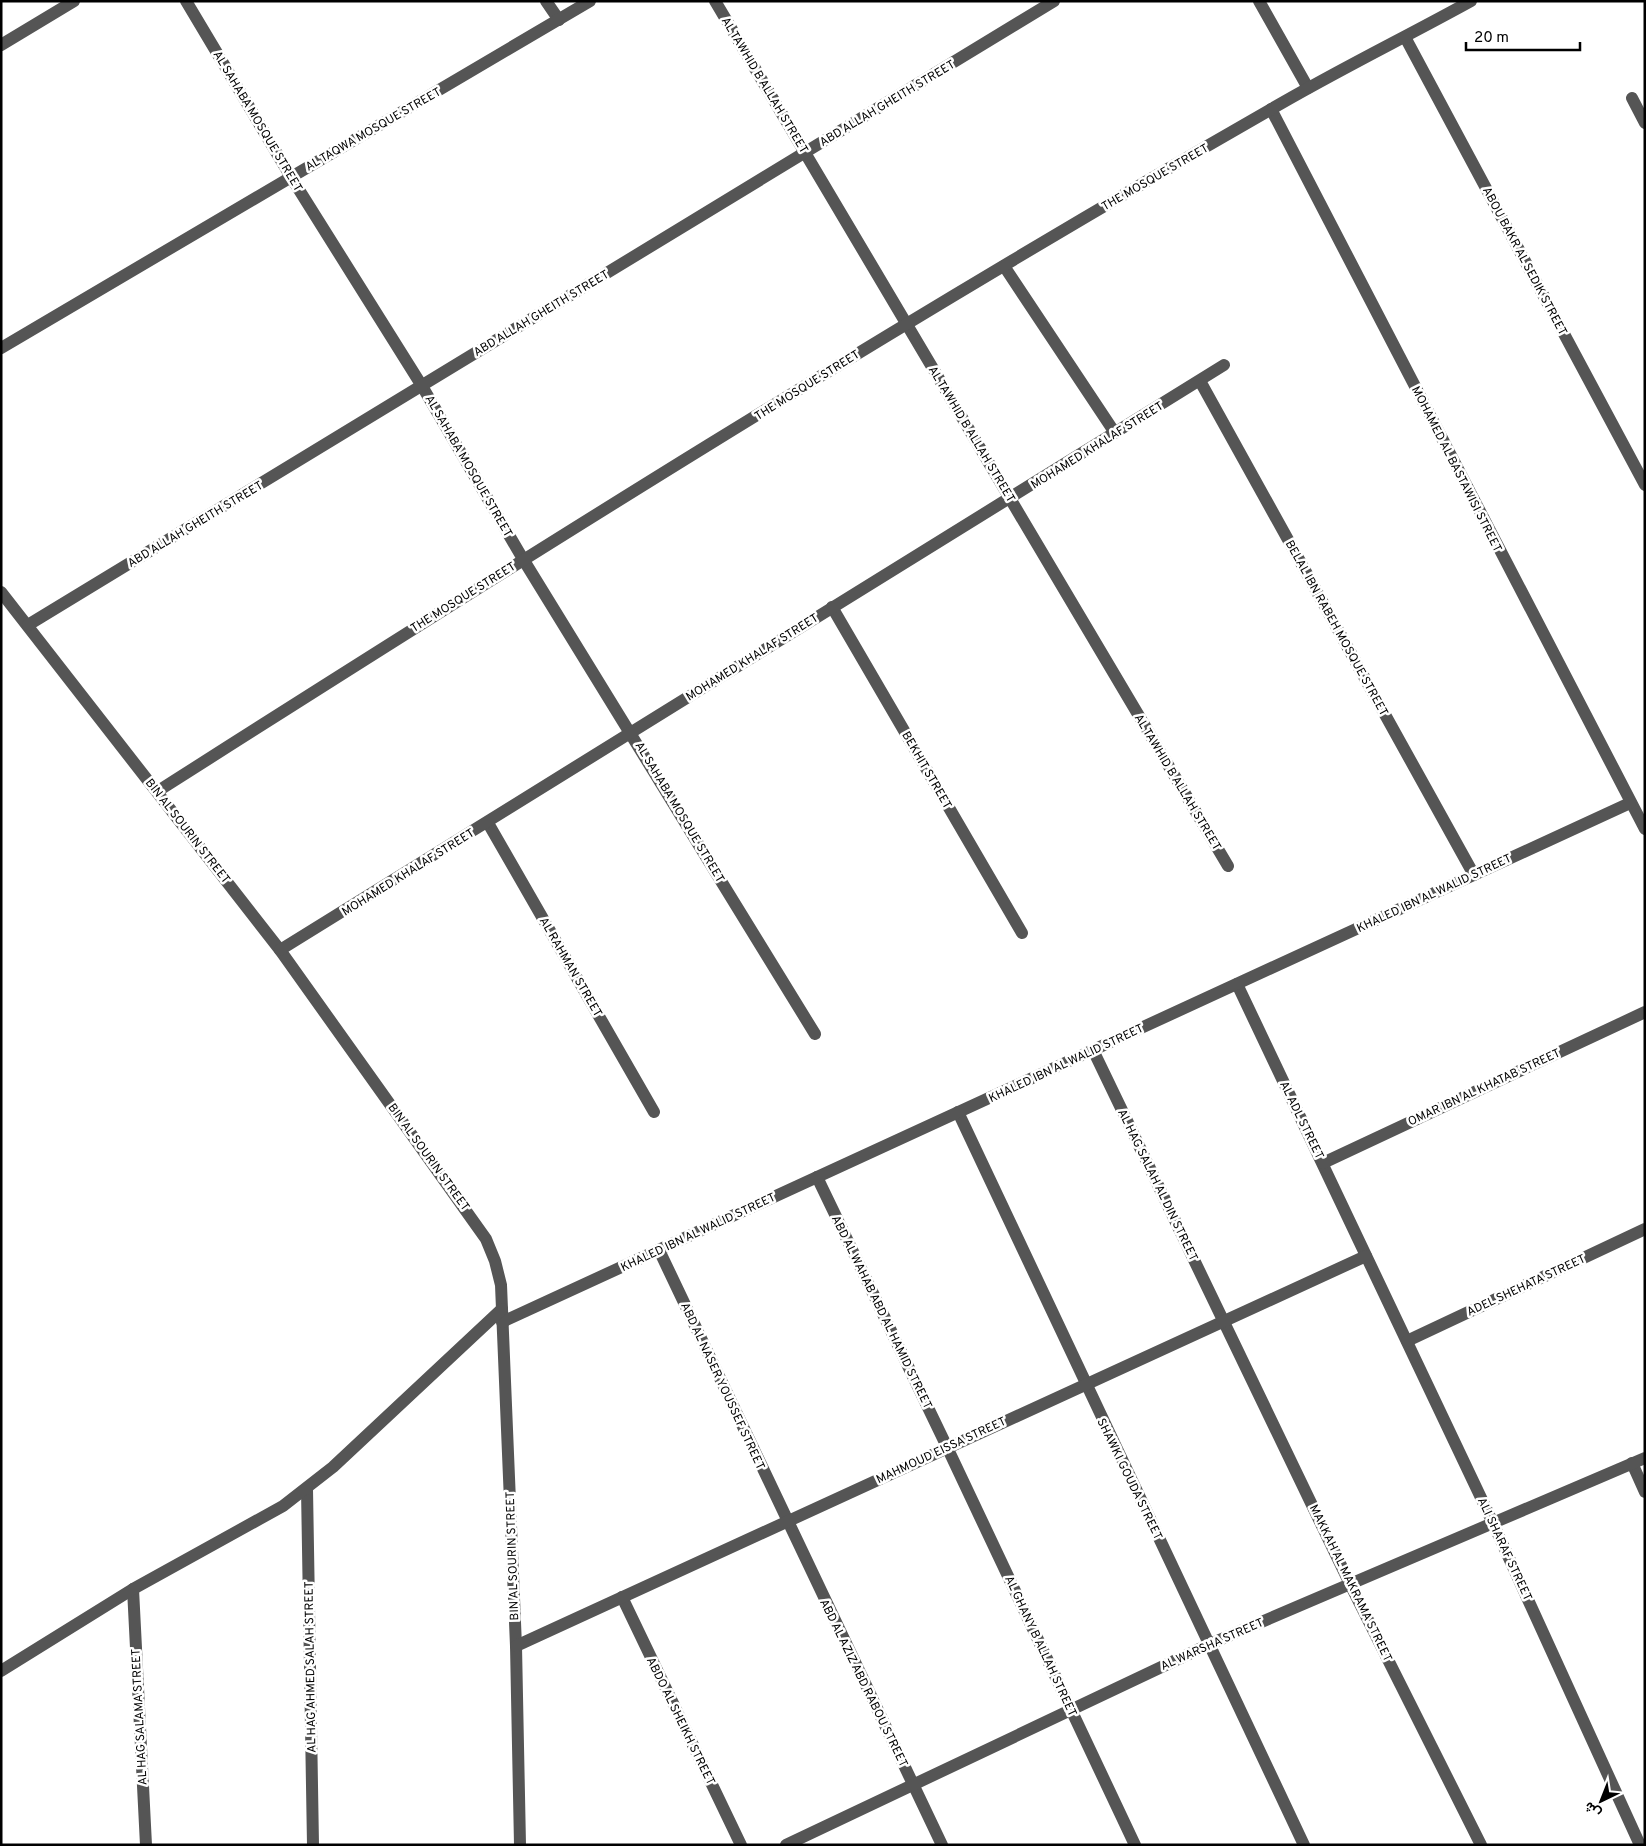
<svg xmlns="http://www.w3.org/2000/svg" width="1646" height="1846" font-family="Overpass,Vazirmatn,sans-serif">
<rect width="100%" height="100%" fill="#fff"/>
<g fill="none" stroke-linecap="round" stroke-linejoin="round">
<!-- minor -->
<g stroke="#555" stroke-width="12">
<path d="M186 1 291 177 422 386 523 559 815 1034"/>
<path d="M546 1 559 20"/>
<path d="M715 1 1228 866"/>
<path d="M1259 1 1308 88"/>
<path d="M1405 37 1645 485"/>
<path d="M1 45 74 1"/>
<path d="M1632 98 1645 123"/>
<path d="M1271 109 1645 829"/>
<path d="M1004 266 1115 433"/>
<path d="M1 348 590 1"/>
<path d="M1200 381 1474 875"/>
<path d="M1 592 280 950 486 1239 495 1261 501 1285 516 1646 520 1845"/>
<path d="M832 607 1022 933"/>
<path d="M28 625 1054 1"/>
<path d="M158 791C524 558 891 327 1268 111 1334 72 1404 38 1471 1"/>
<path d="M488 823 654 1112"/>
<path d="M280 950 1224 365"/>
<path d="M1237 984 1493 1523 1640 1845"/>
<path d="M1093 1050 1350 1584 1481 1845"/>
<path d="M958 1112C1072 1357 1190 1600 1304 1845"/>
<path d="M1323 1163 1645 1012"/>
<path d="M817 1177 947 1447 1135 1845"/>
<path d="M659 1250 942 1845"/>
<path d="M502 1322 1630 803"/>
<path d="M1407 1341 1645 1229"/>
<path d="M1632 1463 1645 1492"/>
<path d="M307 1489 313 1845"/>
<path d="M133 1589 146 1845"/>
<path d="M622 1597 741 1845"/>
<path d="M516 1646 1366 1256"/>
<path d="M1 1671 133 1589 283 1506 333 1467 502 1309"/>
<path d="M786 1845 1210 1644 1645 1458"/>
</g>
</g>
<g text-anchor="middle" stroke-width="5" stroke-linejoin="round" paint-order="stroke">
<!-- street labels -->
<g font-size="12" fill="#000" stroke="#fff">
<text transform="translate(765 85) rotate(59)" y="4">AL TAWHID B ALLAH STREET</text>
<text transform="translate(887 103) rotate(-31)" y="4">ABD ALLAH GHEITH STREET</text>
<text transform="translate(258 121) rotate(59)" y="4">AL SAHABA MOSQUE STREET</text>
<text transform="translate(373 129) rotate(-30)" y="4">AL TAQWA MOSQUE STREET</text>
<text transform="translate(1155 177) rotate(-30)" y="4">THE MOSQUE STREET</text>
<text transform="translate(1525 261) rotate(62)" y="4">ABOU BAKR AL SEDIK STREET</text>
<text transform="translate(541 313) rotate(-31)" y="4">ABD ALLAH GHEITH STREET</text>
<text transform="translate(807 385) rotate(-32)" y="4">THE MOSQUE STREET</text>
<text transform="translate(972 434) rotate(59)" y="4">AL TAWHID B ALLAH STREET</text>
<text transform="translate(1097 445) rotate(-32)" y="4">MOHAMED KHALAF STREET</text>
<text transform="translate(469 466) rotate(60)" y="4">AL SAHABA MOSQUE STREET</text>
<text transform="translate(1457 469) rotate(63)" y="4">MOHAMED AL BASTAWISI STREET</text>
<text transform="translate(195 524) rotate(-31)" y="4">ABD ALLAH GHEITH STREET</text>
<text transform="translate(463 597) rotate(-32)" y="4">THE MOSQUE STREET</text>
<text transform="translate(1337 628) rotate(61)" y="4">BELAL IBN RABEH MOSQUE STREET</text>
<text transform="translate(752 657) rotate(-32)" y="4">MOHAMED KHALAF STREET</text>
<text transform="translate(927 770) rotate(60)" y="4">BEKHIT STREET</text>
<text transform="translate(1178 782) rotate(59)" y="4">AL TAWHID B ALLAH STREET</text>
<text transform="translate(680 812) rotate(59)" y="4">AL SAHABA MOSQUE STREET</text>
<text transform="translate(188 831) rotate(52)" y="4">BIN AL SOURIN STREET</text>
<text transform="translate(408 872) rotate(-32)" y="4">MOHAMED KHALAF STREET</text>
<text transform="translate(1434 893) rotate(-25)" y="4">KHALED IBN AL WALID STREET</text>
<text transform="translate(571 967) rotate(60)" y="4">AL RAHMAN STREET</text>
<text transform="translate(1066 1063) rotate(-25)" y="4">KHALED IBN AL WALID STREET</text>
<text transform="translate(1484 1087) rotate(-25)" y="4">OMAR IBN AL KHATAB STREET</text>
<text transform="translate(1302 1120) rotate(64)" y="4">AL ADL STREET</text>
<text transform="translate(429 1157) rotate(54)" y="4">BIN AL SOURIN STREET</text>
<text transform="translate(1158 1185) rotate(64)" y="4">AL HAG SALAH AL DIN STREET</text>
<text transform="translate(698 1232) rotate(-25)" y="4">KHALED IBN AL WALID STREET</text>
<text transform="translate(1526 1285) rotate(-25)" y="4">ADEL SHEHATA STREET</text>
<text transform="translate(882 1312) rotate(64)" y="4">ABD AL WAHAB ABD AL HAMID STREET</text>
<text transform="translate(723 1386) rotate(65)" y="4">ABD AL NASER YOUSSEF STREET</text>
<text transform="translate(941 1450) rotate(-25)" y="4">MAHMOUD EISSA STREET</text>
<text transform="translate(1130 1479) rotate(64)" y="4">SHAWKI GOUDA STREET</text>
<text transform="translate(1505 1549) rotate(65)" y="4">ALI SHARAF STREET</text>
<text transform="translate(512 1556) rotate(-92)" y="4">BIN AL SOURIN STREET</text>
<text transform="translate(1351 1583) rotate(64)" y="4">MAKKAH AL MAKRAMA STREET</text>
<text transform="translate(1212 1644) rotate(-24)" y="4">AL WARSHA STREET</text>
<text transform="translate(1041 1646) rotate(65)" y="4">AL GHANY B ALLAH STREET</text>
<text transform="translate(310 1667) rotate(-91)" y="4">AL HAG AHMED SALAH STREET</text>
<text transform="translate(864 1683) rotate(64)" y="4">ABD AL AZIZ ABD RABOU STREET</text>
<text transform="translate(139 1717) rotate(-93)" y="4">AL HAG SALAMA STREET</text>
<text transform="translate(681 1721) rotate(64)" y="4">ABDO AL SHEIKH STREET</text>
</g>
</g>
<!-- border -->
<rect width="1646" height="1846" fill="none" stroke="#000000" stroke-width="5"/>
<!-- north arrow -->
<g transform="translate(1601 1801) rotate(223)" stroke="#ffffff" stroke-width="4" paint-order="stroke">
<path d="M0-4L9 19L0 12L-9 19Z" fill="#000000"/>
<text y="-8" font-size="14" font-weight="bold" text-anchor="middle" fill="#000000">ش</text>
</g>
<!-- scale -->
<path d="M1466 42v8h114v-8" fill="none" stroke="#000000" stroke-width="2.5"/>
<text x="1474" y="42" font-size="15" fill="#000000" stroke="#ffffff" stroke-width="4" paint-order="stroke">20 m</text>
</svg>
